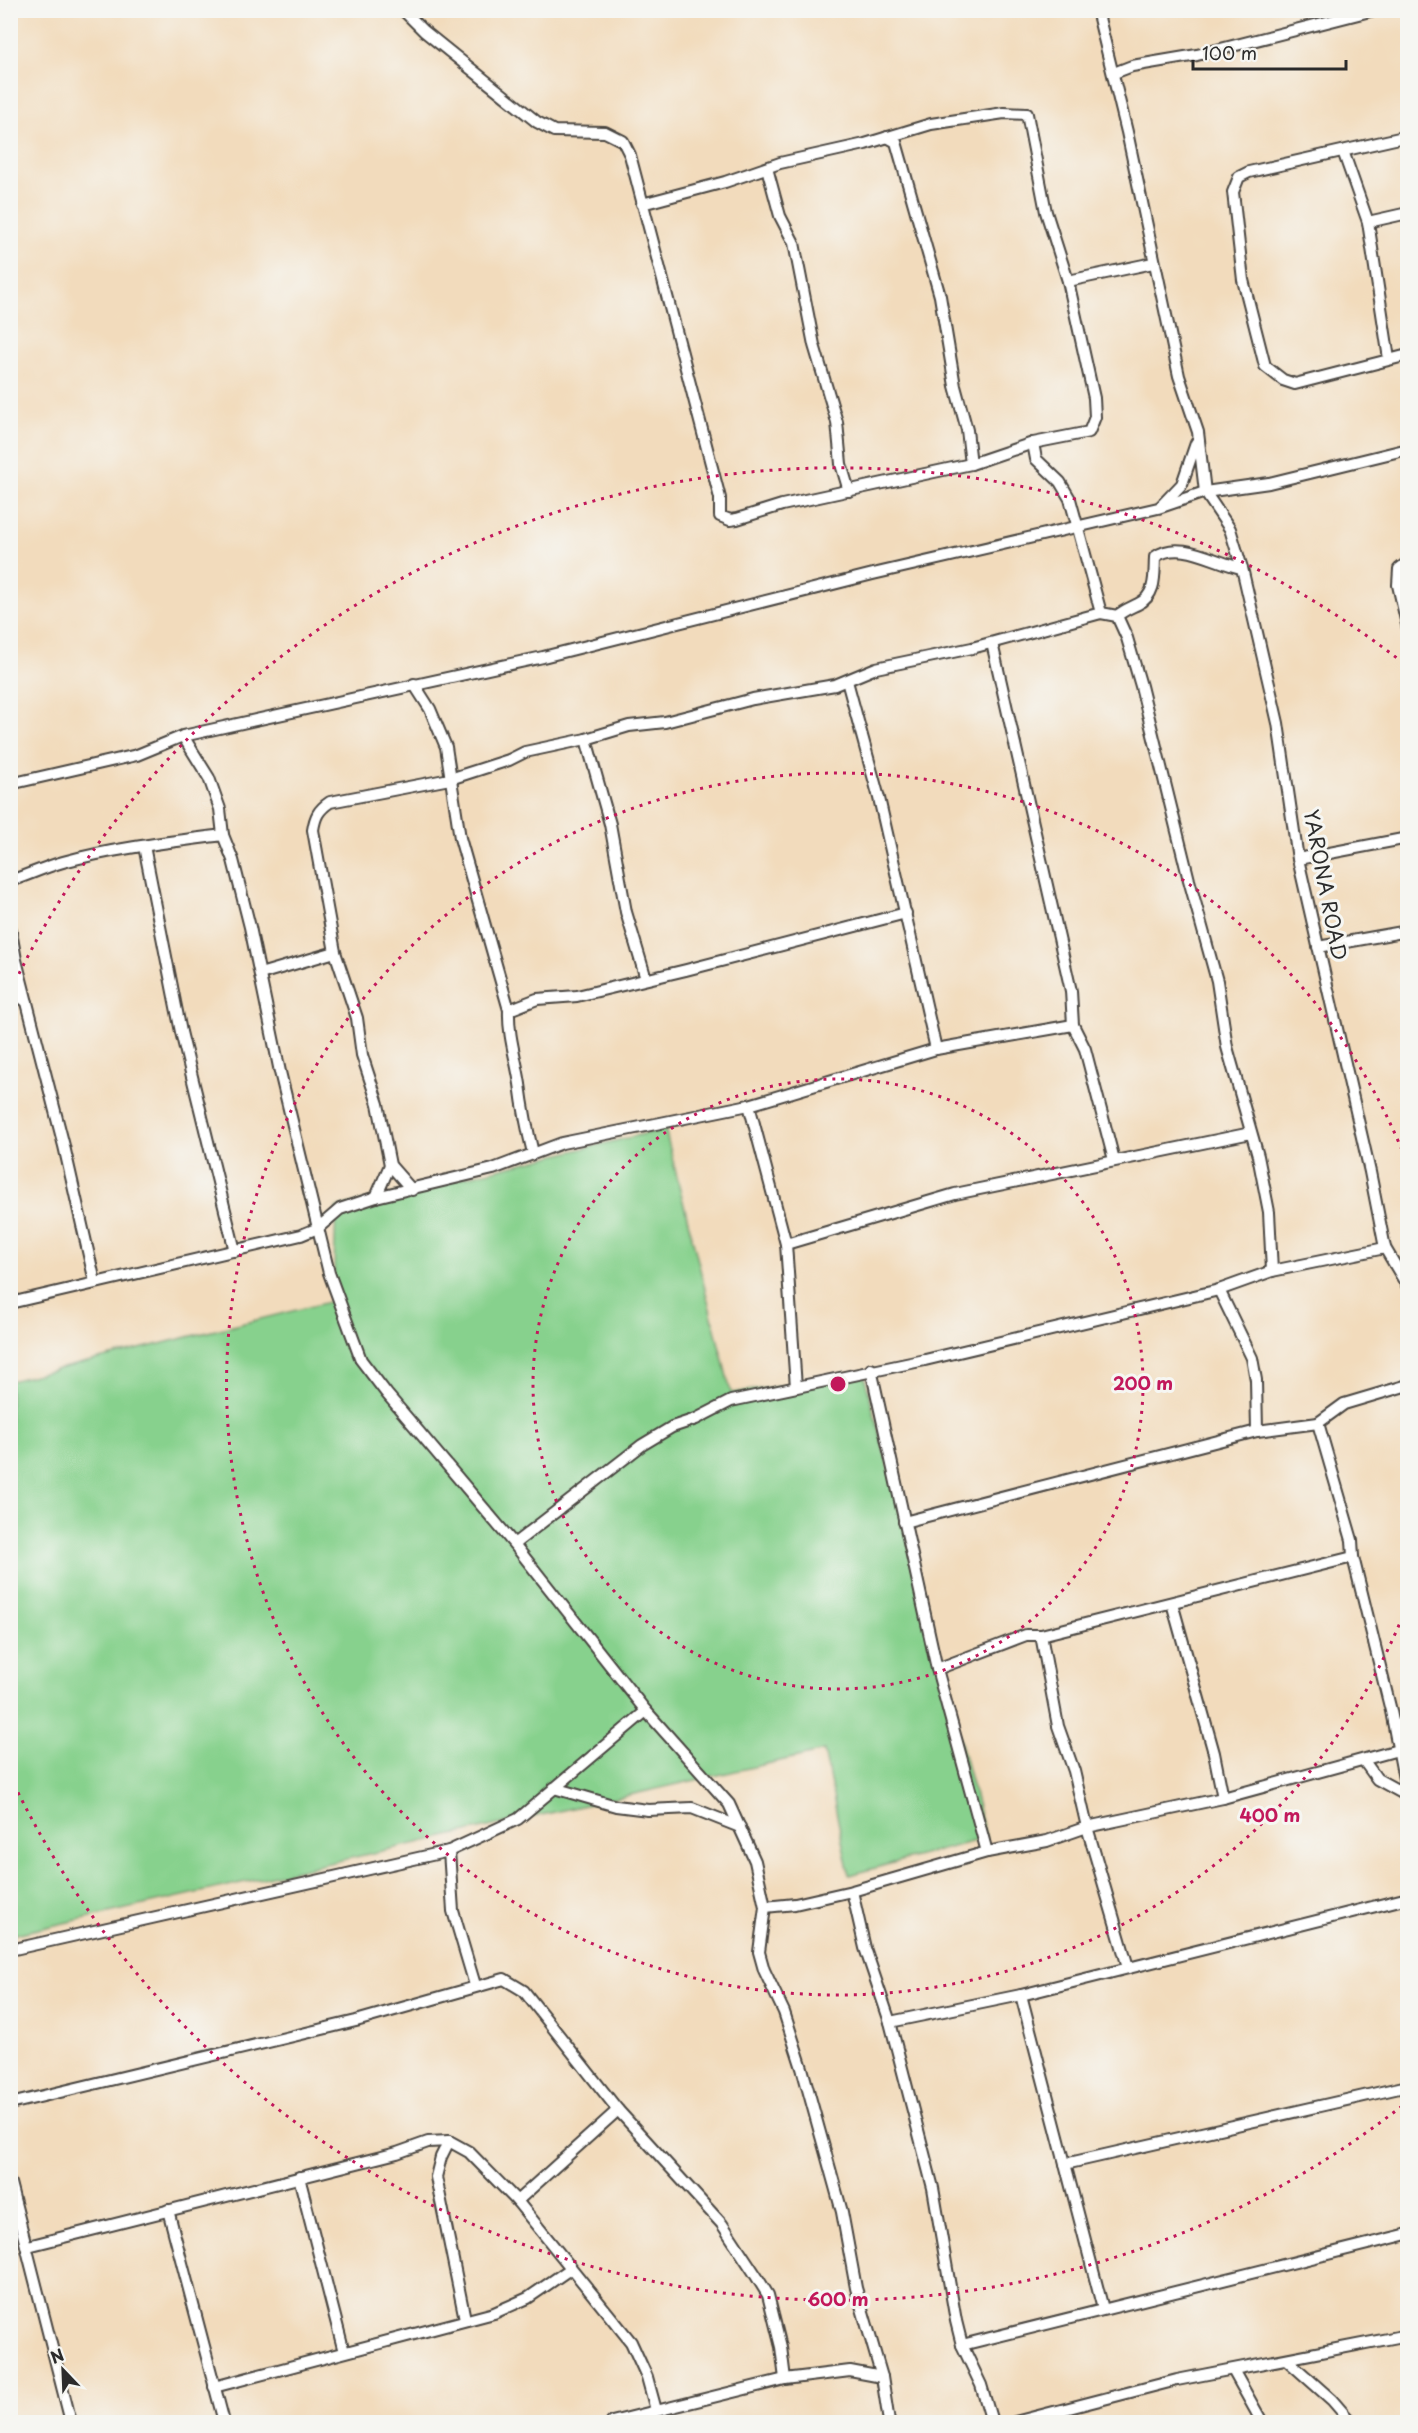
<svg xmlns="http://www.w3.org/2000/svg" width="1418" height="2433" font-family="'Playpen Sans',sans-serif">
<rect width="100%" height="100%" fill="#f6f6f2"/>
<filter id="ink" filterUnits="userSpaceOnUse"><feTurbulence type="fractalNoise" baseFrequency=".0167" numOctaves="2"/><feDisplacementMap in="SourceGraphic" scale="12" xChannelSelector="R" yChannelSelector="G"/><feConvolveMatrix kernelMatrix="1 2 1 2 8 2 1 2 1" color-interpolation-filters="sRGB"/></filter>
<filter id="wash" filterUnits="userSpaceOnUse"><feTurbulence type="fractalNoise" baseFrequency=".008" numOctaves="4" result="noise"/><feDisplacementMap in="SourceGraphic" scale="24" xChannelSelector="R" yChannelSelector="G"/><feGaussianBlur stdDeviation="1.35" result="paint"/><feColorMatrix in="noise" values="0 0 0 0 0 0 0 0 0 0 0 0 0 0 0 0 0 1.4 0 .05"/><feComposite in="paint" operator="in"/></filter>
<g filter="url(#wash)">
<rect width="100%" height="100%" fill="#f2dbbc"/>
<!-- grass -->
<path fill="#87d18d" stroke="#597e5c" stroke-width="1.5" d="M665 1129 731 1393 864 1375 986 1838 849 1875 824 1751 11 1935 10 1381 333 1301 336 1208Z"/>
</g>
<g filter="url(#ink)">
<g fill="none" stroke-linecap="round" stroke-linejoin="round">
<!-- minor casing -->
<g stroke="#494541" stroke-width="14">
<g id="minor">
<path d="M403 10 424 31 537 122 554 131 605 132 623 141 630 155 720 498V516L730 520 737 519 782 505 971 464 1033 443 1089 432 1095 417 1094 398 1068 281 1046 212 1027 114 1004 113 931 124 865 144 780 163 725 182 642 204"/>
<path d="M1097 10 1127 132 1179 376 1198 432 1205 492 1230 529 1242 568 1278 723 1298 859 1370 1172 1385 1248 1408 1287"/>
<path d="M1114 73 1132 66 1197 55 1374 10"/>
<path d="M1408 136 1249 172 1239 177 1233 192 1243 280 1265 366 1283 380 1295 384 1408 355"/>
<path d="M887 137 896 142 940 296 955 386 967 430 971 464"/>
<path d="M1343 151 1368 222 1389 359"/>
<path d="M767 168 780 216 794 243 814 345 837 422 841 464 849 491"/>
<path d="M1368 222 1408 213"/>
<path d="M1068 281 1153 263"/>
<path d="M1161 506 1182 484 1196 443"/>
<path d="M1408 562 1399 569 1398 585 1408 629"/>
<path d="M1101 613 1117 616 1127 638 1141 686 1189 880 1217 981 1227 1047 1258 1156 1269 1212 1272 1271"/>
<path d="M1117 616C1124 610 1130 608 1138 604 1157 595 1154 574 1155 557 1180 538 1217 564 1242 568"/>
<path d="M992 643 1071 991 1073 1025 1085 1049 1114 1160"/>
<path d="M847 681 879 798 936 1049"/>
<path d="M414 684 430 709 446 747 460 838 509 1010C508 1036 516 1058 520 1084 523 1108 527 1129 533 1153"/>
<path d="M183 736 209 778 220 809 223 835 233 860 250 927 280 1072 329 1273 361 1360 387 1394 514 1544 646 1711 729 1804 755 1861 765 1907 759 1952 764 1970 784 2012 802 2068 842 2212 856 2288 882 2377 889 2422"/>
<path d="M586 739 610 824 626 912 646 979"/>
<path d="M10 784 137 755 183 736 543 657 873 574 1158 508 1205 492 1269 483 1408 449"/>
<path d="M144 846 181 1032 235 1251"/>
<path d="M1298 859 1408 838"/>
<path d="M10 881C28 875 45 867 63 862 115 848 169 842 223 835"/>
<path d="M10 926 16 960 64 1146 95 1282"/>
<path d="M1318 947 1408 931"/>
<path d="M260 974 335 952"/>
<path d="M10 990 27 1002"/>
<path d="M509 1010 537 999 577 996 686 970 906 913"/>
<path d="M749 1105 786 1244 796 1387"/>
<path d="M412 1190 390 1165 378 1104 362 1055 357 1018 335 952 313 830C315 817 318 810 330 802L450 779 509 760 525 752 586 739 629 726 665 722 753 699 835 685 876 668 972 648 1101 613 1070 499 1060 482 1036 459 1033 443"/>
<path d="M376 1197 390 1165"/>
<path d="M786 1244 955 1194 1251 1133"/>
<path d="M1219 1290 1252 1358 1256 1380 1257 1431"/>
<path d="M10 1303 301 1235 318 1228 340 1209 376 1197 493 1169 562 1143 749 1105 936 1049 1073 1025"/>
<path d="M871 1369 937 1669 987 1852"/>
<path d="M1318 1423 1352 1540 1353 1557 1391 1711 1408 1800"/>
<path d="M904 1522 1257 1431 1318 1423 1344 1404 1408 1385"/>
<path d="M514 1544 642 1445 672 1427 696 1419 731 1401 925 1360 1219 1290 1272 1271 1385 1248"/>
<path d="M1172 1603 1214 1753 1223 1798"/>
<path d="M1041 1635 1058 1726 1074 1771 1087 1827 1128 1967"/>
<path d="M937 1669 1026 1635H1041L1353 1557"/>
<path d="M1364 1761 1377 1779 1406 1795"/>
<path d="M554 1788 616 1806 648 1810 692 1808 740 1827"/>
<path d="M449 1851 453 1911 475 1985"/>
<path d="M852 1891 865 1948 890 2022 933 2188 956 2321 962 2345 981 2385 992 2422"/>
<path d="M765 1907 795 1904 852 1891 987 1852 1047 1841 1087 1827 1223 1798 1398 1750"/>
<path d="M10 1950 449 1851 518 1819 646 1711"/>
<path d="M1021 1995 1103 2309"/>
<path d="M890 2022 1021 1995 1408 1898"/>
<path d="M10 2104 356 2021 504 1979 524 1991 618 2110 722 2224 755 2274 768 2295 781 2347 785 2379"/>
<path d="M449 2141 441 2157 436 2177 465 2319"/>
<path d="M1065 2164 1408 2086"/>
<path d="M299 2177 344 2352"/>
<path d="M10 2183 71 2422"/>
<path d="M517 2201 618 2110"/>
<path d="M168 2210 224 2422"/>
<path d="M28 2246 397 2153 428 2142 449 2141 469 2152 517 2201 631 2342 647 2377 656 2410"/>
<path d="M962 2345 1408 2234"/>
<path d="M1287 2360 1332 2400 1351 2422"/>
<path d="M1233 2370 1262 2422"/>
<path d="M214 2387 494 2313 528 2298 570 2269"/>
<path d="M612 2422 785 2379 850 2371 882 2377"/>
<path d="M1015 2422 1177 2380 1408 2335"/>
</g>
</g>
<!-- minor -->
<use href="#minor" stroke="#fff" stroke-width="10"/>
</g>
</g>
<!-- distance rings -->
<g fill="none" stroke="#c2185b" stroke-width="3" stroke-dasharray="3 6">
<circle cx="838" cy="1384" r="305"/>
<path d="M1406 1608A611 611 0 1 1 1406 1160"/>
<path d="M1402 2106A916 916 0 0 1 11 1778M11 990A916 916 0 0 1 1402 662"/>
</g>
<g text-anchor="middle" stroke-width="6" stroke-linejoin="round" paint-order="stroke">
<!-- street labels -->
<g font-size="20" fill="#2b2b2b" stroke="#f6f6f2">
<text transform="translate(1325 885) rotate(79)" y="7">YARONA ROAD</text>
</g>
</g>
<circle cx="838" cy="1384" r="9" fill="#c2185b" stroke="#f6f6f2" stroke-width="3"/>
<g font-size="18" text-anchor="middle" font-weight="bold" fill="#c2185b" stroke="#f6f6f2" stroke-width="6" stroke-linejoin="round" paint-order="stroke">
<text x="1143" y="1390">200 m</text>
<text x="1270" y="1822">400 m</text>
<text x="838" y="2306">600 m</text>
</g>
<!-- margin -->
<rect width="1418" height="2433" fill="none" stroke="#f6f6f2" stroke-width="36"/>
<!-- north arrow -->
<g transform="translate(63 2370) rotate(337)" stroke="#f6f6f2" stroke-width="4.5" paint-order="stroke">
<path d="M0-4.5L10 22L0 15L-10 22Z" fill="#2b2b2b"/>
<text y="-9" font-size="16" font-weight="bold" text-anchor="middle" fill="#2b2b2b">N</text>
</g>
<!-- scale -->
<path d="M1193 60v9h153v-9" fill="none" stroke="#2b2b2b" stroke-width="3"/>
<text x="1202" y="60" font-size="18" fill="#2b2b2b" stroke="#f6f6f2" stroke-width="4.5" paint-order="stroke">100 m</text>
</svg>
